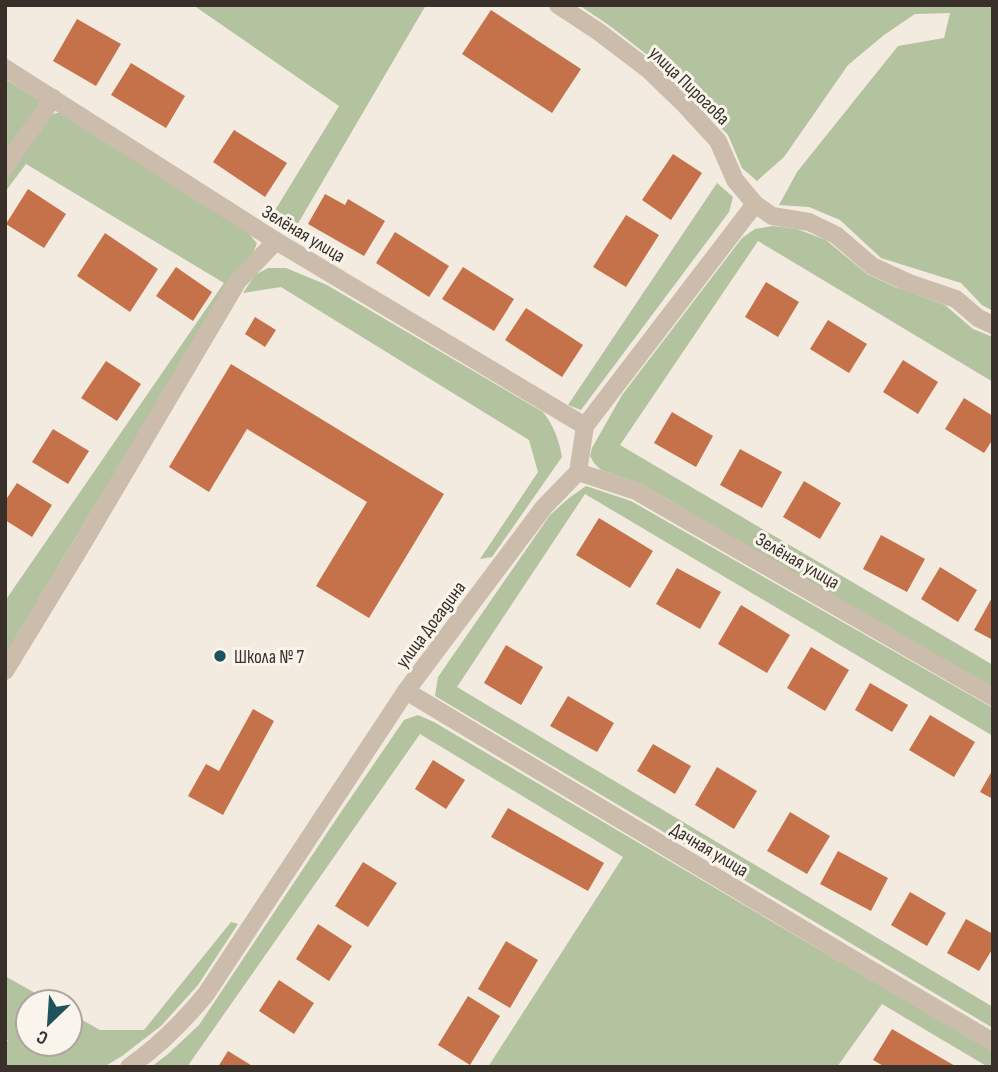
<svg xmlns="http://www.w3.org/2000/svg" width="998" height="1072" font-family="'Sofia Sans Condensed',sans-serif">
<rect width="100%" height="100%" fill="#f3ebdf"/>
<!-- green -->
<g fill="#b3c29f">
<path d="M193 5H426L293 232 269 220 339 106Z"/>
<path d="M579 5H993V311L982 305 961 283 881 258 840 220 809 207 779 205 797 172 898 46 944 38 950 13 915 14 884 35 848 65 784 157 757 181 742 168 728 135 659 64 610 26Z"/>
<path d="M5 79 41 101 5 158Z"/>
<path d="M65 111 248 233 257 243 254 251 235 273 5 655V601L224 283 26 164 5 192V176L42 122 53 114Z"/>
<path d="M717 183 733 197 729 212 581 410 568 405Z"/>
<path d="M773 226 797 229 826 240 867 274 895 287 945 305 973 329 993 337V382L758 241 620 445 993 665V688L773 565 668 499 639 483 601 470 594 463 590 456 592 448 622 395 742 238 755 229Z"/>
<path d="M268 268H286L327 285 543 412C554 426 559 440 562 457L492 557 480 559 538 472 529 440 281 287 243 293 255 275Z"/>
<path d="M586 486 631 501 993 708V736L585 494 457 687 993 1007V1028L435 696 438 677 550 515 569 498Z"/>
<path d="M418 715 434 722 993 1052V1067H988L882 1004 837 1067H488L623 857 420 734 187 1067H151L168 1054 199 1025 339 815 404 720Z"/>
<path d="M231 922 238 924 198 985 161 1026 122 1056 104 1067H5V1046L8 1040 5 1038V976L51 1002H28V1044H70V1013L100 1030H144Z"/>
</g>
<!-- building -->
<g fill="#c5724b">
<path d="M491 10 581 69 552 113 462 54Z"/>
<path d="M77 19 121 44 96 86 53 61Z"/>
<path d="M131 63 185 96 166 128 111 95Z"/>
<path d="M234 130 287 163 265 197 213 162Z"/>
<path d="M673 154 702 173 671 220 642 200Z"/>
<path d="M28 189 66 214 44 248 6 224Z"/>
<path d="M325 194 345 205 348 199 385 221 364 256 308 224Z"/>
<path d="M626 215 659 235 626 287 593 267Z"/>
<path d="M395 232 449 266 429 297 376 263Z"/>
<path d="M105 233 158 269 130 312 77 276Z"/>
<path d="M176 267 212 292 193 321 156 296Z"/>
<path d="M463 267 514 299 494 331 442 299Z"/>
<path d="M766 282 799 302 778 337 745 317Z"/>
<path d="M526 308 583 345 562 377 505 340Z"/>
<path d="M255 317 276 330 265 347 245 334Z"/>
<path d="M828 320 867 344 849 373 810 349Z"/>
<path d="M903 360 938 382 918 414 883 392Z"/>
<path d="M106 361 141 384 117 421 81 398Z"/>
<path d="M231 364 444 494 369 618 316 586 367 502 247 429 209 492 169 467Z"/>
<path d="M964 398 993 416V439L984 453 945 429Z"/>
<path d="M672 412 713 436 696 467 654 443Z"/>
<path d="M53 429 89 451 68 484 32 462Z"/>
<path d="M740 449 782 472 762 508 720 485Z"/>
<path d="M804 481 841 503 820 539 783 517Z"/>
<path d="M17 483 52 505 32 537 5 520V501Z"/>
<path d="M599 518 653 551 630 588 576 555Z"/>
<path d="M881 535 925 559 907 592 863 569Z"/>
<path d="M940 567 977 590 958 622 921 599Z"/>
<path d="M677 568 721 592 700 629 656 604Z"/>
<path d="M993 596V640L974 630Z"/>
<path d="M741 605 790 635 767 673 718 644Z"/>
<path d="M506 645 543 667 521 705 484 683Z"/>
<path d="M811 647 849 670 825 711 787 688Z"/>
<path d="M870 683 908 705 892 732 855 710Z"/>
<path d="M568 696 614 723 597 752 550 726Z"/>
<path d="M253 709 274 721 223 815 188 796 206 764 219 771Z"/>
<path d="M930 715 975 742 954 777 909 750Z"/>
<path d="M653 744 691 766 675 794 637 771Z"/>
<path d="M433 760 465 780 446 809 415 789Z"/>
<path d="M717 767 757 791 734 829 695 805Z"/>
<path d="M993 769V799L980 792Z"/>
<path d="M508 808 604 863 588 891 491 837Z"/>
<path d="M790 812 830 836 807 874 767 851Z"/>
<path d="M838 851 888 878 871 911 820 884Z"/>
<path d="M363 862 397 883 368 927 335 906Z"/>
<path d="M910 892 946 913 927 946 891 925Z"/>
<path d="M966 919 993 934V948L979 971 947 953Z"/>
<path d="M318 924 352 946 329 981 296 959Z"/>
<path d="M506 941 538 960 510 1008 478 989Z"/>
<path d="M279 980 314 1003 294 1034 259 1011Z"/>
<path d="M468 996 500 1016 470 1065 438 1045Z"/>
<path d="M892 1029 943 1059 957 1067H885L873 1060Z"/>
<path d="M228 1051 254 1067H218Z"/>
</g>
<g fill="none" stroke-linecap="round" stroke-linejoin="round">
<!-- minor -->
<g stroke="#cbbcab" stroke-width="18">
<path d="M558 5 599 32 649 70 683 103 718 141 735 180 755 204 772 216 809 222 836 235 872 266 909 283 956 299 978 318 993 325"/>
<path d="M5 68 276 241 585 426"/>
<path d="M5 167 53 98"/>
<path d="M578 472 636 491 993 697"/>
<path d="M5 671 80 548 238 281 276 241"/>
<path d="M406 691 846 955 993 1042"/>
<path d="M129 1067C159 1046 183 1022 206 994L406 691 544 507 578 472 585 426 755 204"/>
</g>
</g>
<!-- markers -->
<circle fill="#1f525a" stroke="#faf5ec" stroke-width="2.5" cx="220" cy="656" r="7"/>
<g text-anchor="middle" stroke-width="6" stroke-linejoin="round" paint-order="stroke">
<!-- street labels -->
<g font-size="19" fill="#39302a" stroke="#faf5ec">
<text transform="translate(690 85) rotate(44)" y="7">улица Пирогова</text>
<text transform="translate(304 233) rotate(31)" y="7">Зелёная улица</text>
<text transform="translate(798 560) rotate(30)" y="7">Зелёная улица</text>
<text transform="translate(430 624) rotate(-53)" y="7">улица Догадина</text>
<text transform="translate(710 849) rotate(31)" y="7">Дачная улица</text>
</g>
<!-- poi labels -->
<g font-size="19" fill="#39302a" stroke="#faf5ec" text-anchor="start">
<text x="234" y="663">Школа № 7</text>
</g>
</g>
<!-- border -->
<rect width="998" height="1072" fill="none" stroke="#39302a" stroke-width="14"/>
<!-- north arrow -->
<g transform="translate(49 1023) rotate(205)"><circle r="33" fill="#faf5ec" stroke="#ada69e" stroke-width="2"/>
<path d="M0-5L12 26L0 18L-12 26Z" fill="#1f525a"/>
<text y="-10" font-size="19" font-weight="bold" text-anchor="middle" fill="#39302a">С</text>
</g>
</svg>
